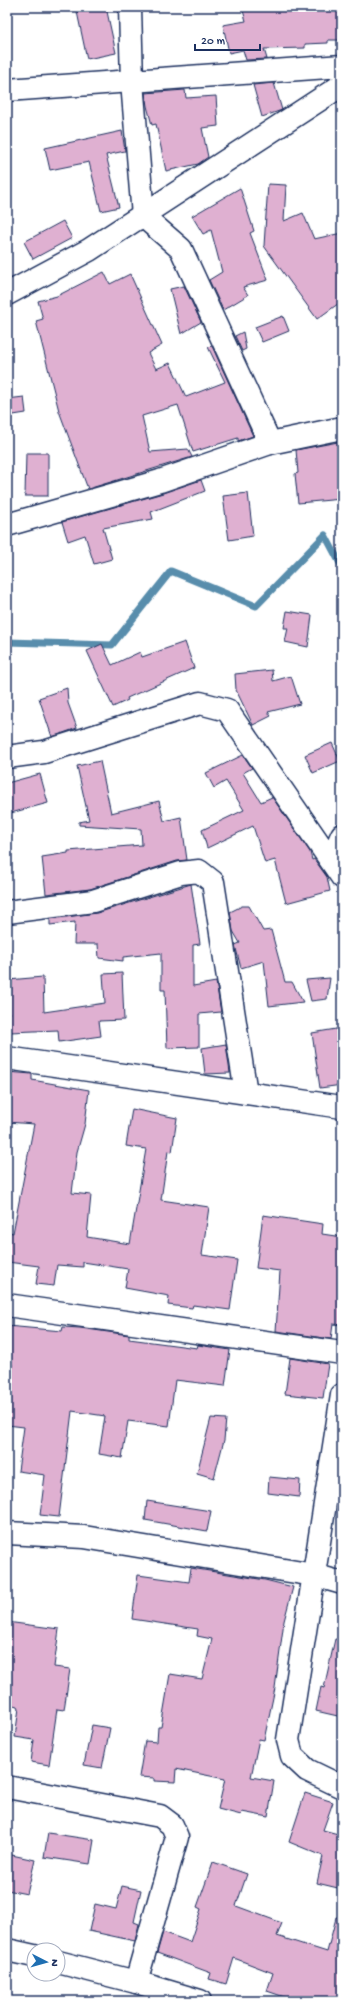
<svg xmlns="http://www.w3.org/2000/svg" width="349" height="2008" font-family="'Gochi Hand',sans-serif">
<rect width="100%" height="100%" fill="#fff"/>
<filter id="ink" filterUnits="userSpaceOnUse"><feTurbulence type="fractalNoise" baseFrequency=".025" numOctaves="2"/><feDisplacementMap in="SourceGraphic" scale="8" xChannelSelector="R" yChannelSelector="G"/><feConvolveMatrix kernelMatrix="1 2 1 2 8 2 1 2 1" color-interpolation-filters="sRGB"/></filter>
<g filter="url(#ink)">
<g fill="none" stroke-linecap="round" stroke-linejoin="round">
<!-- stream -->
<path stroke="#588dac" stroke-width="7" d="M7 642 112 645 171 571 256 606 325 535 342 567"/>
</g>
<!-- building -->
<g fill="#dfb0d1" stroke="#1b2f5e">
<path d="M76 7H106L116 53 87 59Z"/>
<path d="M242 7H342V40H328V43L305 44V48L264 49 267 59 246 60 243 50 229 53 223 25 246 21Z"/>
<path d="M274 83 282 110 262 117 253 85Z"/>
<path d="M185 90 186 98 216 96 218 126 202 128 208 157 198 164 166 171 156 124 152 125 147 106 145 93Z"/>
<path d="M122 131 125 151 106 155 119 207 101 211 89 162 50 170 45 148Z"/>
<path d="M268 184 286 185 284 221 303 213 314 239 342 233V301L317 319 264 246Z"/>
<path d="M240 188 254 231 250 233 268 280 243 287 248 295 223 310 209 280 222 272 211 230 203 234 192 216Z"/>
<path d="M63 221 72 238 33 259 24 242Z"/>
<path d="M104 272 110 284 130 274 162 345 148 353 156 369 170 363 186 397 225 382 208 347 212 346 253 436 238 441V438L193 452 178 405 142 416 150 452 188 449 192 457 88 489 59 411 36 321 43 319 38 301 57 296Z"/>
<path d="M184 286 201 322 181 334 170 289Z"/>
<path d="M283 316 289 331 262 342 255 327Z"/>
<path d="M243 332 246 349 242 351 235 336Z"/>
<path d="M24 397 26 413 7 416V399Z"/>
<path d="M338 442 342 499 298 503 295 474 298 473 296 450Z"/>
<path d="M26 453H48V496H25Z"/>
<path d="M201 480 205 491 151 512 153 519 103 528 112 559 94 564 85 535 68 541 62 522 163 493Z"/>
<path d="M248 493 253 536 229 540 223 496Z"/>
<path d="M287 611 312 615 308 647 285 642 288 628H284Z"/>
<path d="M185 642 194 668 127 698 128 700 113 707 87 651 102 644 112 665 140 652 142 657Z"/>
<path d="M272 670 273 681 291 676 300 704 268 712 271 716 253 725 236 690 235 674Z"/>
<path d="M67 688 68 703 77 728 52 737 39 698Z"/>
<path d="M332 743 340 761 313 773 305 755Z"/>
<path d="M243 755 252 768 243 773 261 802 272 797 310 852 312 860 314 859 327 877 330 891 286 903 275 860 265 863 253 826 207 848 202 830 244 810 226 781 214 788 206 773Z"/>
<path d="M100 761 111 813 159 801 164 821 181 817 187 860 177 861 90 889 46 894 42 857 68 853V851L142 845 141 829 79 825V822L89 820 77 766Z"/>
<path d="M40 774 48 803 7 814V783Z"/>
<path d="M191 884 200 944 193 945V986L216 982 221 1012 199 1014V1047L167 1048 165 990H161V953L123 957V961L99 958 98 944H74L75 922 50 925V919L97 913Z"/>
<path d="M242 906H249L263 931 271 930 285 982H292L303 1002 269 1006 264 961 241 968 235 945 240 943 233 931 230 912Z"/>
<path d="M122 973 124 1020 99 1021 101 1036 59 1042 58 1030 10 1032 8 980 43 977 44 1012 105 1003 103 974Z"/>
<path d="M330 978 327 999 311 1001 306 980Z"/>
<path d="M342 1028V1085L320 1088 312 1033Z"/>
<path d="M226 1044 230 1073 205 1074 202 1048Z"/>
<path d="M7 1072 32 1074V1080L89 1090 85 1124 77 1152 72 1193 91 1195 87 1237 130 1244 146 1149 126 1146 132 1109 177 1118 172 1152 168 1151 161 1200 209 1207 202 1255 237 1260 230 1310 193 1305 192 1308 168 1305 169 1296 125 1288 128 1269 83 1262V1267L57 1265 54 1286 36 1284 39 1266 7 1262 9 1232 13 1233 34 1124 7 1122Z"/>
<path d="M263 1215 323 1224 322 1234 342 1237V1325L333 1324 331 1339 276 1331 280 1271 256 1268Z"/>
<path d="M7 1326 62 1331 63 1327 80 1328 129 1335V1339L197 1348 198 1345 230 1350 225 1386 175 1380 169 1426 128 1421 122 1458 99 1454 105 1416 72 1411 59 1517 40 1515 45 1475 18 1471 24 1427 7 1425V1398L12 1364H7Z"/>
<path d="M290 1358 328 1364 323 1398 285 1394Z"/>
<path d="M211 1418 226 1419 224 1440 214 1478 197 1473Z"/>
<path d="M269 1477 300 1480 299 1497 268 1493Z"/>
<path d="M147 1501 211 1511 207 1531 145 1520Z"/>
<path d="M191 1568 265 1580 293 1587 284 1621 275 1688 264 1740 259 1739 251 1777 274 1781 268 1817 242 1812 241 1815 218 1809 225 1779 176 1769 175 1782 154 1781V1778L139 1777 145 1741 157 1742 158 1727H161L170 1674 202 1679 212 1639 197 1636 198 1629 132 1619 138 1575 189 1582Z"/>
<path d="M7 1622 59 1629 54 1667 70 1669 64 1710 57 1709 49 1765 31 1762 34 1740 15 1737 19 1708 18 1706 7 1704Z"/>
<path d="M335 1639 342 1640V1717L316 1711 321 1687 324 1688Z"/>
<path d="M92 1725 110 1728 102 1768 84 1765Z"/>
<path d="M305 1793 333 1802 323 1830 342 1835V1889L317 1883 323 1856 289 1842Z"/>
<path d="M48 1833 94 1840 90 1864 44 1857Z"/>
<path d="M7 1854 35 1860 27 1894 7 1890Z"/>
<path d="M213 1862 247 1874 236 1906 282 1923 277 1936 327 1952 336 1918 342 1919V2001H296L267 1991 273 1973 234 1958 226 1984 209 1979 211 1973 157 1953 163 1932 190 1942 201 1909 197 1907Z"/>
<path d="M122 1886 141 1890 134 1922 139 1924 135 1941 89 1931 95 1904 116 1909Z"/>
</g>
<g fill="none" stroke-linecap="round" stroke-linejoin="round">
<!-- minor casing -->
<g stroke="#1b2f5e" stroke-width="25">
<g id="minor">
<path d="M130 7 132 82 143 216 181 249 270 443"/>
<path d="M7 90 342 66"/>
<path d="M7 294 89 250 342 85"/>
<path d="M7 525 160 481 270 443 342 428"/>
<path d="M7 757 44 752 200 703 227 710 342 877"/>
<path d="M331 860 342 835"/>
<path d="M7 912 93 901 181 873 199 871 213 882 246 1093"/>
<path d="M7 1058 342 1107"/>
<path d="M7 1305 342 1353"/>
<path d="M342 1395 288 1740 292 1756 307 1770 342 1787"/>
<path d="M7 1533 84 1537 314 1575 342 1583"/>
<path d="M7 1787 160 1816 172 1825 177 1837 136 1982"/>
<path d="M7 1950 34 1956"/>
<path d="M58 1962 136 1982 200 2001"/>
</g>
</g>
<!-- minor -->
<use href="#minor" stroke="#fff" stroke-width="22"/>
</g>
</g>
<!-- margin -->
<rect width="349" height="2008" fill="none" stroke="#fff" stroke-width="24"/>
<rect x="12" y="12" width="325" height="1984" fill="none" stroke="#1b2f5e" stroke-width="1.5" filter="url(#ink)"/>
<!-- north arrow -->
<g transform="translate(46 1962) rotate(96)"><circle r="19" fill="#ffffff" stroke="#a4acbf"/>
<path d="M0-3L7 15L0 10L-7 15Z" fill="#1f6fb2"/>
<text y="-6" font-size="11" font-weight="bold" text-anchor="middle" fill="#1b2f5e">N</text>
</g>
<!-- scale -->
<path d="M195 44v6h65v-6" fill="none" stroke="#1b2f5e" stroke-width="2"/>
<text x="201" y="44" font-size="12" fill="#1b2f5e" stroke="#ffffff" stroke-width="3" paint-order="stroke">20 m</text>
</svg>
